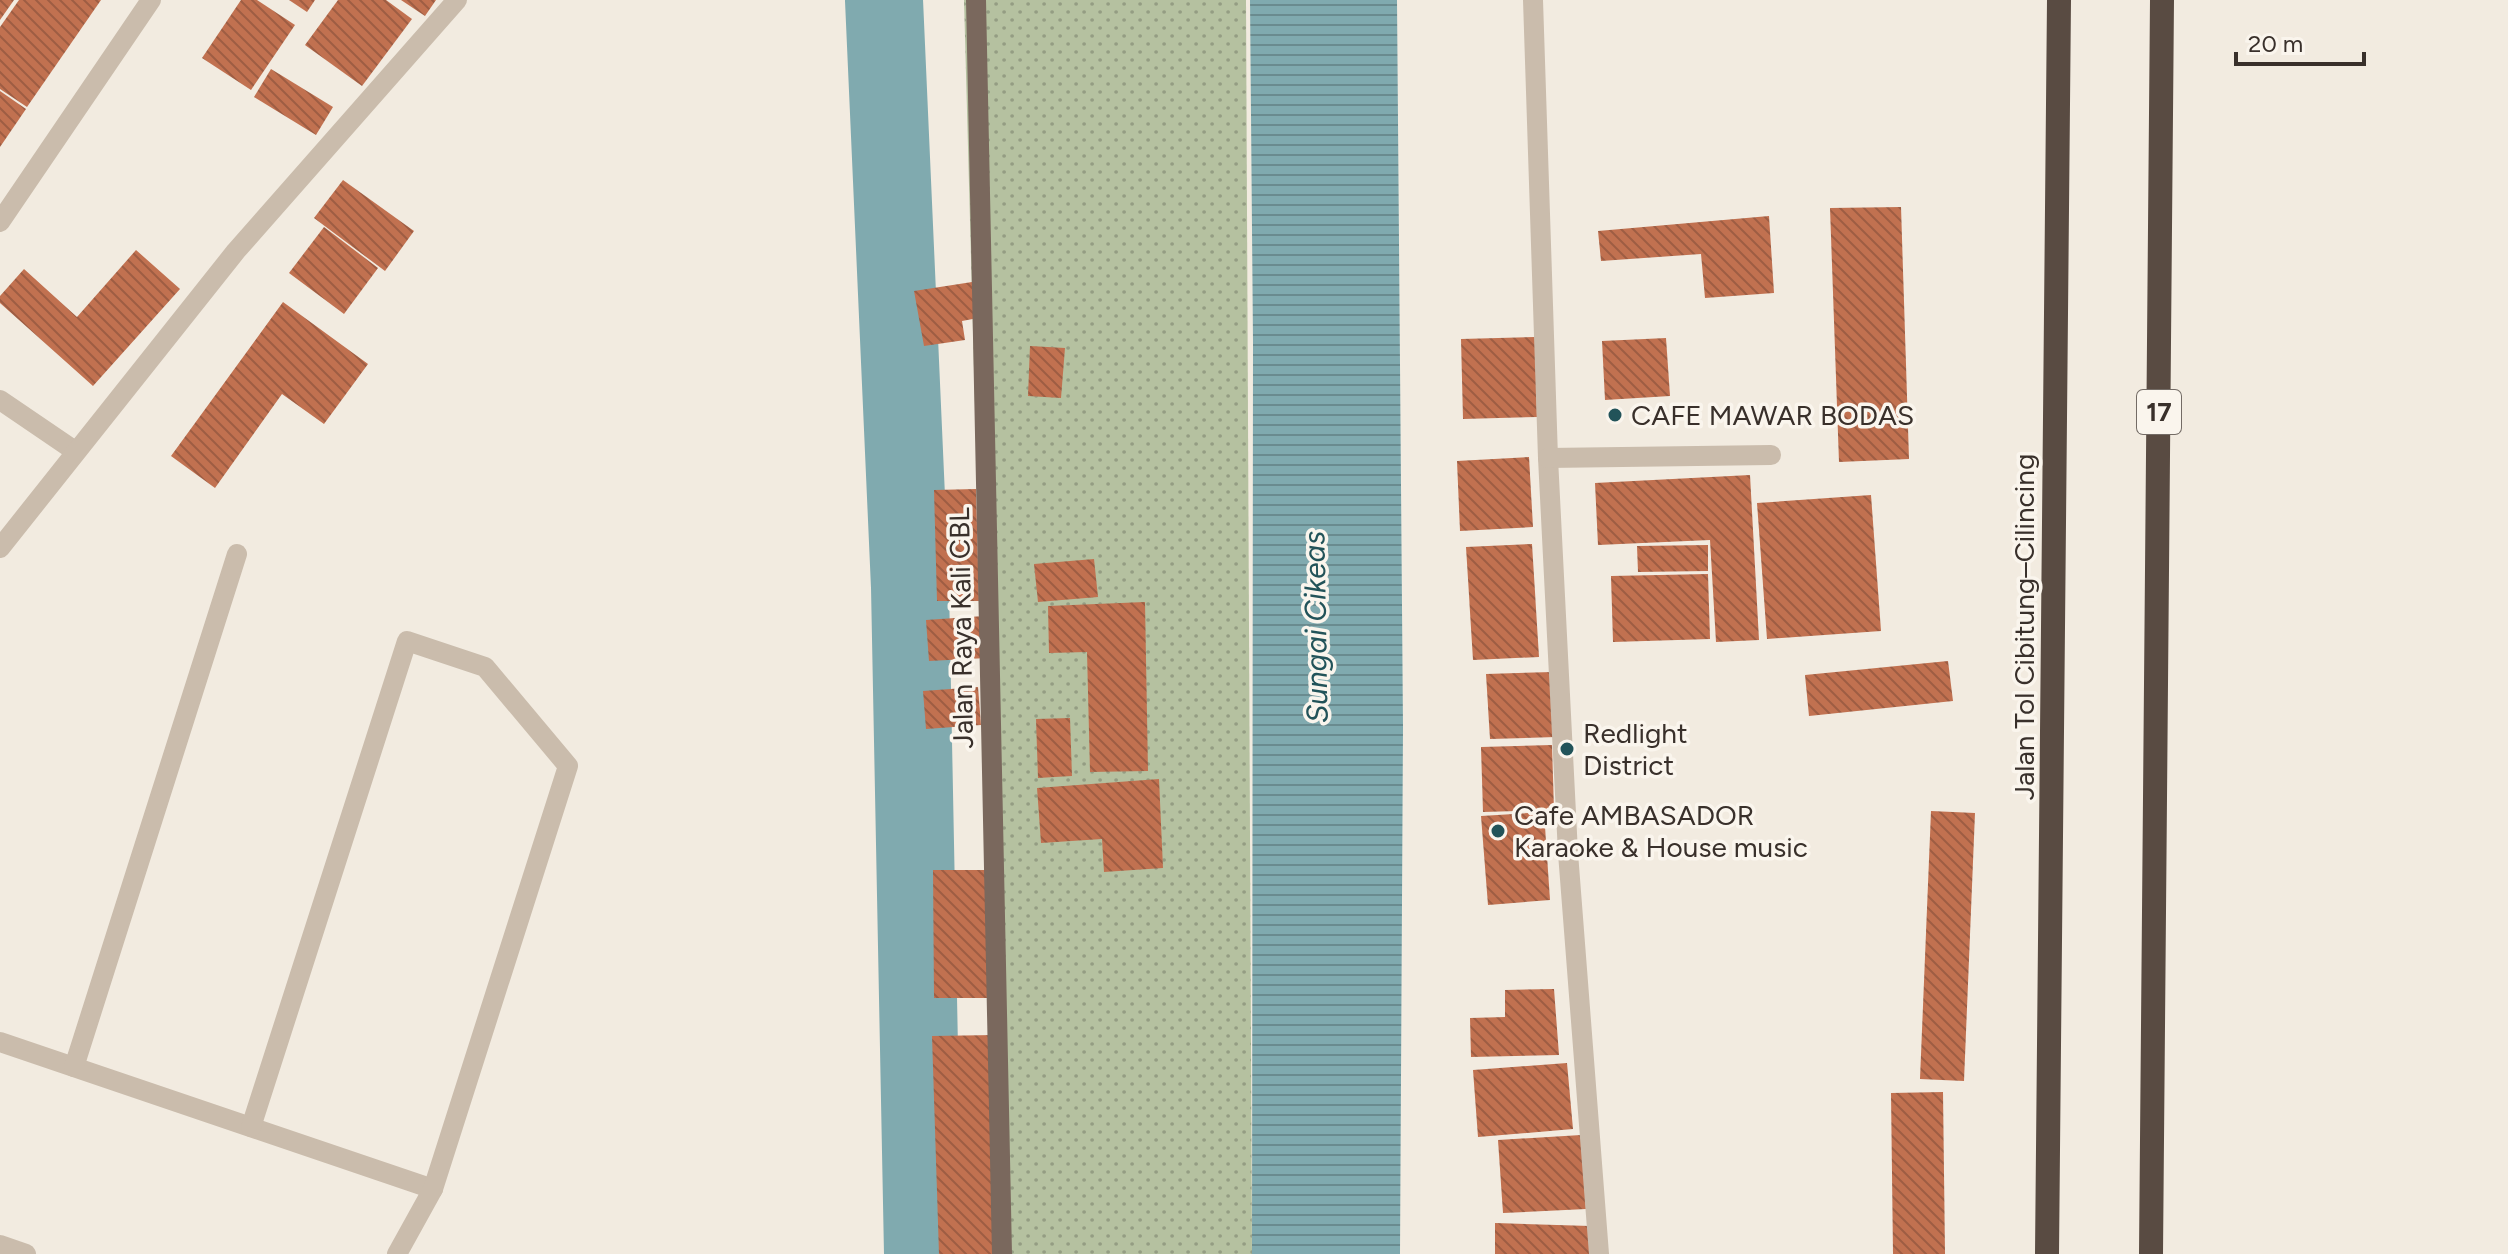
<svg xmlns="http://www.w3.org/2000/svg" width="2508" height="1254" font-family="Figtree,sans-serif">
<defs>
<pattern id="green-dots" width="8" height="8" patternUnits="userSpaceOnUse" patternTransform="scale(2)"><rect width="8" height="8" fill="#b5c1a0"/><path d="M2 2h.1M6 6h.1" fill="none" stroke="#949d83" stroke-width="1.8" stroke-linecap="round"/></pattern>
<pattern id="water-rules" width="6" height="5" patternUnits="userSpaceOnUse" patternTransform="scale(2)"><rect width="6" height="5" fill="#80aaaf"/><path d="M0 2.5h6" fill="none" stroke="#6a8b8f"/></pattern>
<pattern id="building-back-hatch" width="6" height="6" patternUnits="userSpaceOnUse" patternTransform="scale(2)"><rect width="6" height="6" fill="#c17150"/><path d="M-1 5l2 2M0 0l6 6M5-1l2 2" fill="none" stroke="#9e5d43"/></pattern>
</defs>
<rect width="100%" height="100%" fill="#f2ebe0"/>
<!-- green -->
<path fill="url(#green-dots)" d="M964 0H1246L1252 1254H998Z"/>
<!-- water -->
<path fill="url(#water-rules)" d="M1250 0H1397L1403 727 1400 1254H1252L1253 343Z"/>
<g fill="none" stroke-linecap="round" stroke-linejoin="round">
<!-- river -->
<path stroke="#80aaaf" stroke-width="78" d="M884 0 910 587 923 1254"/>
</g>
<!-- building -->
<g fill="url(#building-back-hatch)">
<path d="M0 0H14L0 20Z"/>
<path d="M19 0H101L27 107 0 89V27Z"/>
<path d="M241 0H257L295 25 251 90 202 58Z"/>
<path d="M289 0H315L307 12Z"/>
<path d="M338 0H386L412 19 362 86 305 45Z"/>
<path d="M401 0H436L425 16Z"/>
<path d="M271 69 333 107 316 135 254 97Z"/>
<path d="M0 91 26 109 0 147Z"/>
<path d="M343 180 414 231 385 271 314 218Z"/>
<path d="M1901 207 1909 459 1839 462 1830 208Z"/>
<path d="M1769 216 1774 293 1705 298 1701 254 1601 261 1598 231Z"/>
<path d="M324 227 378 268 344 314 289 273Z"/>
<path d="M136 250 180 289 93 386 0 303V296L24 269 77 317Z"/>
<path d="M972 282 978 318 962 321 965 340 924 346 914 291Z"/>
<path d="M283 302 368 364 324 424 282 394 215 488 171 456Z"/>
<path d="M1535 337 1537 417 1463 419 1461 339Z"/>
<path d="M1666 338 1670 396 1605 400 1602 341Z"/>
<path d="M1030 346 1065 348 1061 398 1028 396Z"/>
<path d="M1529 457 1533 527 1460 531 1457 461Z"/>
<path d="M1750 475 1759 640 1716 642 1710 540 1598 545 1595 483Z"/>
<path d="M976 489 979 601H937L934 490Z"/>
<path d="M1871 495 1881 631 1767 639 1757 503Z"/>
<path d="M1532 544 1539 657 1473 660 1466 547Z"/>
<path d="M1708 545V571L1638 572 1637 546Z"/>
<path d="M1094 559 1098 597 1038 602 1034 564Z"/>
<path d="M1708 574 1710 639 1613 642 1611 576Z"/>
<path d="M1145 602 1148 771 1090 772 1087 652 1049 653 1048 606Z"/>
<path d="M984 616 987 658 929 661 926 620Z"/>
<path d="M1948 661 1953 701 1809 716 1805 675Z"/>
<path d="M1553 672 1556 737 1490 739 1486 674Z"/>
<path d="M978 687 981 725 926 729 923 691Z"/>
<path d="M1070 718 1072 776 1038 778 1036 719Z"/>
<path d="M1552 745 1554 810 1483 812 1481 747Z"/>
<path d="M1159 779 1163 868 1104 872 1102 839 1041 843 1037 788Z"/>
<path d="M1931 811 1975 813 1964 1081 1920 1079Z"/>
<path d="M1544 812 1550 900 1488 905 1481 816Z"/>
<path d="M933 870H989L990 998H934Z"/>
<path d="M1554 989 1559 1055 1471 1057 1470 1018 1505 1017V990Z"/>
<path d="M995 1035 1002 1254H939L932 1036Z"/>
<path d="M1567 1063 1573 1129 1478 1137 1473 1070Z"/>
<path d="M1943 1092 1945 1254H1893L1891 1093Z"/>
<path d="M1581 1135 1586 1209 1503 1213 1498 1140Z"/>
<path d="M1495 1223 1590 1226 1589 1254H1495Z"/>
</g>
<g fill="none" stroke-linecap="round" stroke-linejoin="round">
<!-- minor -->
<g stroke="#cabcac" stroke-width="20">
<path d="M1533 0 1548 458 1568 853 1599 1254"/>
<path d="M0 222 151 0"/>
<path d="M0 400 75 451"/>
<path d="M1548 458 1771 455"/>
<path d="M0 548 236 251 457 0"/>
<path d="M0 1042 433 1189"/>
<path d="M74 1067 237 554"/>
<path d="M251 1127 407 641 485 667 568 766 433 1189 397 1254"/>
<path d="M0 1245 26 1254"/>
</g>
<!-- major -->
<path stroke="#7a685d" stroke-width="20" d="M976 0 1002 1254"/>
<!-- highway -->
<g stroke="#594b42" stroke-width="24">
<path d="M2047 1254 2059 0"/>
<path d="M2151 1254 2162 0"/>
</g>
</g>
<!-- markers -->
<g fill="#225359" stroke="#faf5ed" stroke-width="3">
<circle cx="1615" cy="415" r="8"/>
<circle cx="1567" cy="749" r="8"/>
<circle cx="1498" cy="831" r="8"/>
</g>
<g text-anchor="middle" stroke-width="7" stroke-linejoin="round" paint-order="stroke">
<!-- shield labels -->
<rect fill="#faf5ed" stroke="#736b65" stroke-width="2" x="2137" y="390" width="44" height="44" rx="6"/>
<g font-size="26" font-weight="bold" fill="#39302b">
<text x="2159" y="421">17</text>
</g>
<!-- poi labels -->
<g font-size="28" fill="#39302b" stroke="#faf5ed" text-anchor="start">
<text x="1631" y="425">CAFE MAWAR BODAS</text>
<text x="1583" y="743">Redlight<tspan x="1583" dy="32">District</tspan></text>
<text x="1514" y="825">Cafe AMBASADOR<tspan x="1514" dy="32">Karaoke &amp; House music</tspan></text>
</g>
<!-- street labels -->
<g font-size="28" fill="#39302b" stroke="#faf5ed">
<text transform="translate(2024 627) rotate(-90)" y="10">Jalan Tol Cibitung–Cilincing</text>
<text transform="translate(961 628) rotate(-91)" y="10">Jalan Raya Kali CBL</text>
</g>
<!-- water labels -->
<g font-size="30" font-style="italic" fill="#225359" stroke="#faf5ed">
<text transform="translate(1316 627) rotate(-91)" y="10">Sungai Cikeas</text>
</g>
</g>
<!-- scale -->
<path d="M2236 52v12h128v-12" fill="none" stroke="#39302b" stroke-width="4"/>
<text x="2248" y="52" font-size="24" fill="#39302b" stroke="#faf5ed" stroke-width="6" paint-order="stroke">20 m</text>
</svg>
